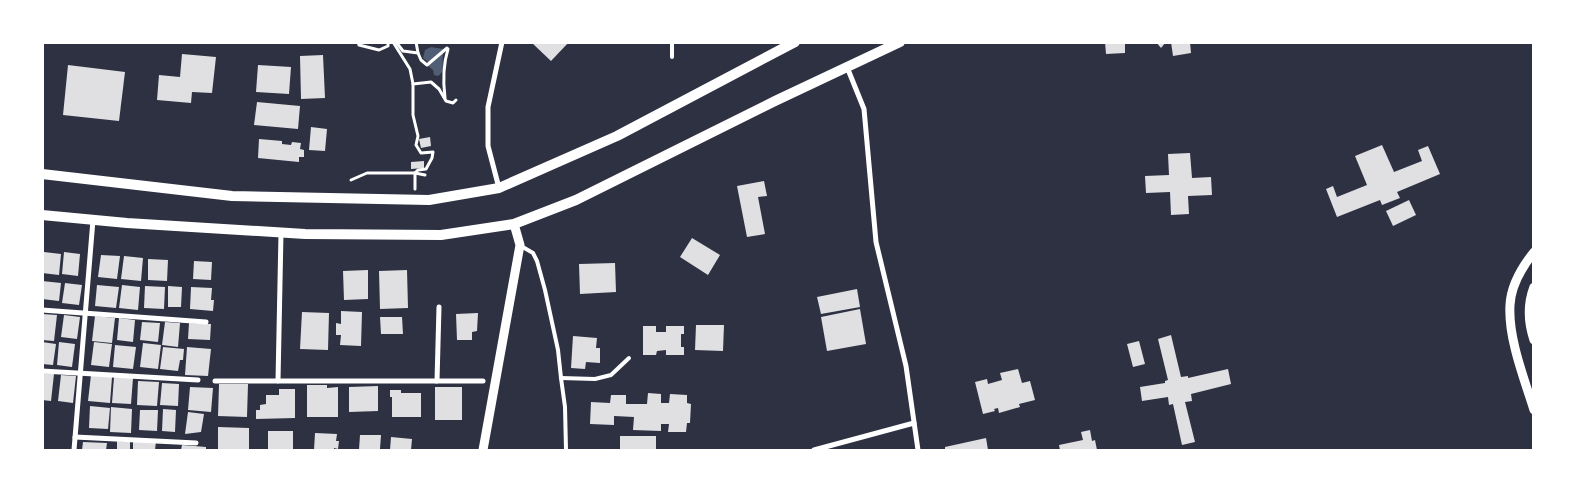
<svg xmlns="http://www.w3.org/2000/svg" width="1576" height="493" font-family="Signika,sans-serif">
<rect width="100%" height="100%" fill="#2d3142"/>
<!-- water -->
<path fill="#4f5d75" d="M431 47 443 49 444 52C440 60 447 71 438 76L434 75 433 70 428 66V62L423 58 425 50Z"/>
<!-- building -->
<g fill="#e0e0e3">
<path d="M531 42H569L551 61Z"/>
<path d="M1105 42H1125V53L1106 54Z"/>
<path d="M1156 42H1166L1161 48Z"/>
<path d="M1171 42H1190L1191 53 1173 56Z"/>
<path d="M182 54 216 57 212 93 192 92 191 103 157 100 159 75 180 77Z"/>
<path d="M323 55 325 98 301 99 300 56Z"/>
<path d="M68 65 125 72 119 121 63 115Z"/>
<path d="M258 65 291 67 289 94 256 92Z"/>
<path d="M257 102 300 106 298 129 254 125Z"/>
<path d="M311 127 327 129 325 151 309 150Z"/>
<path d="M430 137 431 146 421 148 419 139Z"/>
<path d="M259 139 282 141V144L291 145 292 142 301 143 300 149 304 150V157H299V162L258 158Z"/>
<path d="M1382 145 1394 172 1422 161 1418 150 1428 146 1440 174 1397 192 1400 198 1382 205 1380 200 1337 217 1326 189 1333 186 1337 197 1367 185 1355 156Z"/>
<path d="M1190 153 1192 178 1211 177 1212 195 1188 196 1189 214 1171 215 1170 192 1146 193 1145 176 1169 175 1168 154Z"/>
<path d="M424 161V168L411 169V162Z"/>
<path d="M764 181 767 196 758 197 765 234 747 237 737 186Z"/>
<path d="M1409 200 1416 215 1393 226 1386 211Z"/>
<path d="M692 238 720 255 708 275 680 257Z"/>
<path d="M44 252 61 254 59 275 42 273Z"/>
<path d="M64 252 80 254 78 276 62 274Z"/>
<path d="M101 255 120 256 117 279 98 277Z"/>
<path d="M124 256 143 258 141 281 121 279Z"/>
<path d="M148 259 168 260 167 281 148 280Z"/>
<path d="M194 261 212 262 211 280 193 279Z"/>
<path d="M615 263 616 292 580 294 579 264Z"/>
<path d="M368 270V299L344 300 343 271Z"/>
<path d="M407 270 408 308 380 309 379 271Z"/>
<path d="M42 281 61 283 59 301 42 299Z"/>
<path d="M65 283 82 285 79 305 62 303Z"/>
<path d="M97 285 119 287 116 308 95 306Z"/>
<path d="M122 285 140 287 138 310 119 308Z"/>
<path d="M145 286 165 287 164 309 144 308Z"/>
<path d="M168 286 182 287 181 307H168Z"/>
<path d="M191 287 212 288 211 300H214L213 311 190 309Z"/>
<path d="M857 289 860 307 821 314 817 297Z"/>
<path d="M860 309 866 344 827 351 821 317Z"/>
<path d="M341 311 362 312 361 346 340 345 341 335H336V323L341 324Z"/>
<path d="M302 312 329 313 328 350 300 349Z"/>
<path d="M478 313 477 331 472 332V340H457L456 314Z"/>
<path d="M42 314 57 315 54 341 42 340Z"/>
<path d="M64 315 80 317 77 339 61 337Z"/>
<path d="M95 316 115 318 112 343 92 341Z"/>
<path d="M380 317H402L403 334H381Z"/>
<path d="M119 318 135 320 133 342 117 340Z"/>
<path d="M142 322 160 323 158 342 140 340Z"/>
<path d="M165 322 180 323 178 347 162 345Z"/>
<path d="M189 323 211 324 210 340 188 339Z"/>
<path d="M696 325H724L723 351 695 350Z"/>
<path d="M643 326H656V332H666V326H684V334H681V347H684V355H666V350L657 351 656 355H643Z"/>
<path d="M1171 335 1181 377 1188 376V378L1228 369 1231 384 1191 394 1192 401 1185 402 1195 442 1182 445 1173 404 1169 405 1168 397 1142 401 1140 387 1165 383V381L1168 380 1158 339Z"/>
<path d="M573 336 597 338 596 348H600V363L586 362 585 369 571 368Z"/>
<path d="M1139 341 1145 364 1133 367 1127 344Z"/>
<path d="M42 342 56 344 53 365 42 364Z"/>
<path d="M59 342 75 344 72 367 57 365Z"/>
<path d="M94 342 112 344 109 367 91 365Z"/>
<path d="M143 343 161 345 158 369 140 367Z"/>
<path d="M115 345 136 347 133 369 113 367Z"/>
<path d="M163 347 184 349 183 360H180L178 371 160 369Z"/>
<path d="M187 347 211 349 208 376 185 375Z"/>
<path d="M1018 369 1022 383 1030 381 1035 400 1019 404 1020 407 999 413 998 408 994 409 995 411 983 414 975 382 987 379 988 384 1002 380 1000 373Z"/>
<path d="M42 373 54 374 51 401 42 400Z"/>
<path d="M61 375 76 376 73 403 58 401Z"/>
<path d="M91 375 112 377 110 403 88 401Z"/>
<path d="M114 377 133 378 131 404 112 403Z"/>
<path d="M138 381 159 382 157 406 137 405Z"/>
<path d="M162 383 179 384 178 406 160 405Z"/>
<path d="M219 384H248L247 417 218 416Z"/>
<path d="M307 385H327V388L338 387V417H307Z"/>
<path d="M378 386V411L349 412V387Z"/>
<path d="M190 387 213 388 211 412 188 410Z"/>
<rect x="435" y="387" width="27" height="33"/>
<path d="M279 389H295V418L256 419V410H260V405L266 404V395H279Z"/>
<path d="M390 390H401V393H421V417H392V397H390Z"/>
<path d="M648 393 661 394V403H669L670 394 687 395V403L691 404 690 423H687L686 432H668L669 424H661V431L633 430 634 417 614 416V425L590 424 591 402 610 403 611 395H626V404H647Z"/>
<path d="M90 406 110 408 108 429 89 428Z"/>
<path d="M111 407 132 409 131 433 110 432Z"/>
<path d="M163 409 176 410 175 432 162 431Z"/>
<path d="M140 410H158L157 431 139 430Z"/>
<path d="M188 412 204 414 201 432 185 434Z"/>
<path d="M218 427 249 428V450L218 449Z"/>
<path d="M1090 430 1092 441 1095 440 1097 450H1060L1059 445 1083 440 1081 432Z"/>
<rect x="268" y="431" width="25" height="19"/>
<path d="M315 433 337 434 336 441H339L338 449 334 448V450H314Z"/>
<path d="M360 435H381L380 449 378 450H359Z"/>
<rect x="620" y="436" width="36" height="14"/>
<path d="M391 437 412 439 411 450H390Z"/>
<path d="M986 438 988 450H945V447Z"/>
<path d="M133 440 156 441 155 450H133Z"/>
<path d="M117 441 130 442V450H117Z"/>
<path d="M83 442 107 443 106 450H82Z"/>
<path d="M182 445 206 447V450H181Z"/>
</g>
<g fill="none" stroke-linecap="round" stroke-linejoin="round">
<!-- path -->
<g stroke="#fff" stroke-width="3">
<path d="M358 42 359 45 379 50 388 46V42"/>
<path d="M393 42 410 69 413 84"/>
<path d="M396 42 403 51 418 53 421 60 427 65 447 48 448 49C443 65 443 82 445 98"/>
<path d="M416 42 418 53"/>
<path d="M415 173 418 170 426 169 432 158 433 152 421 153 416 145 418 136 413 115V84L431 82 439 89 446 101 453 103 456 100"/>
<path d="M415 173 425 175"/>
<path d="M351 180 367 173H415V189"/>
</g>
<!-- service -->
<g stroke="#fff" stroke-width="4">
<path d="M672 42V57"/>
<path d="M521 246 533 253 537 261 545 290 558 350 561 378 565 407 566 450"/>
<path d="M561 378 595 379 611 375 629 358"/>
</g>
<!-- minor -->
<g stroke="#fff" stroke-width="5">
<path d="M847 67 864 109 876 242 906 366 918 450"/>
<path d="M499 188 488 146V107L502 42"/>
<path d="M42 310 206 322"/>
<path d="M42 371 198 380"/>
<path d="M215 381H483"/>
<path d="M278 381 281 233"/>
<path d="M437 381 439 307"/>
<path d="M75 437 196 443"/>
<path d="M74 450 93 220"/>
<path d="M814 450 914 423"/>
</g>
<!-- tertiary -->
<g stroke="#fff" stroke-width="9">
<path d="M1534 252C1522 267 1511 285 1510 305 1508 338 1524 378 1534 410"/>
<path d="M1534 287C1527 305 1528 322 1534 340"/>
<path d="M483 450 520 245 514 224"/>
</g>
<!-- secondary -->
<g stroke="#fff" stroke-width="10">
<path d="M42 174 232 196 429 200 499 188 617 136 795 42"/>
<path d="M42 215 127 223 305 234 441 235 514 224 576 200 775 101 900 42"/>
</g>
</g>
<!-- border -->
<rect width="1576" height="493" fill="none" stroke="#ffffff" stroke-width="88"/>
</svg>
